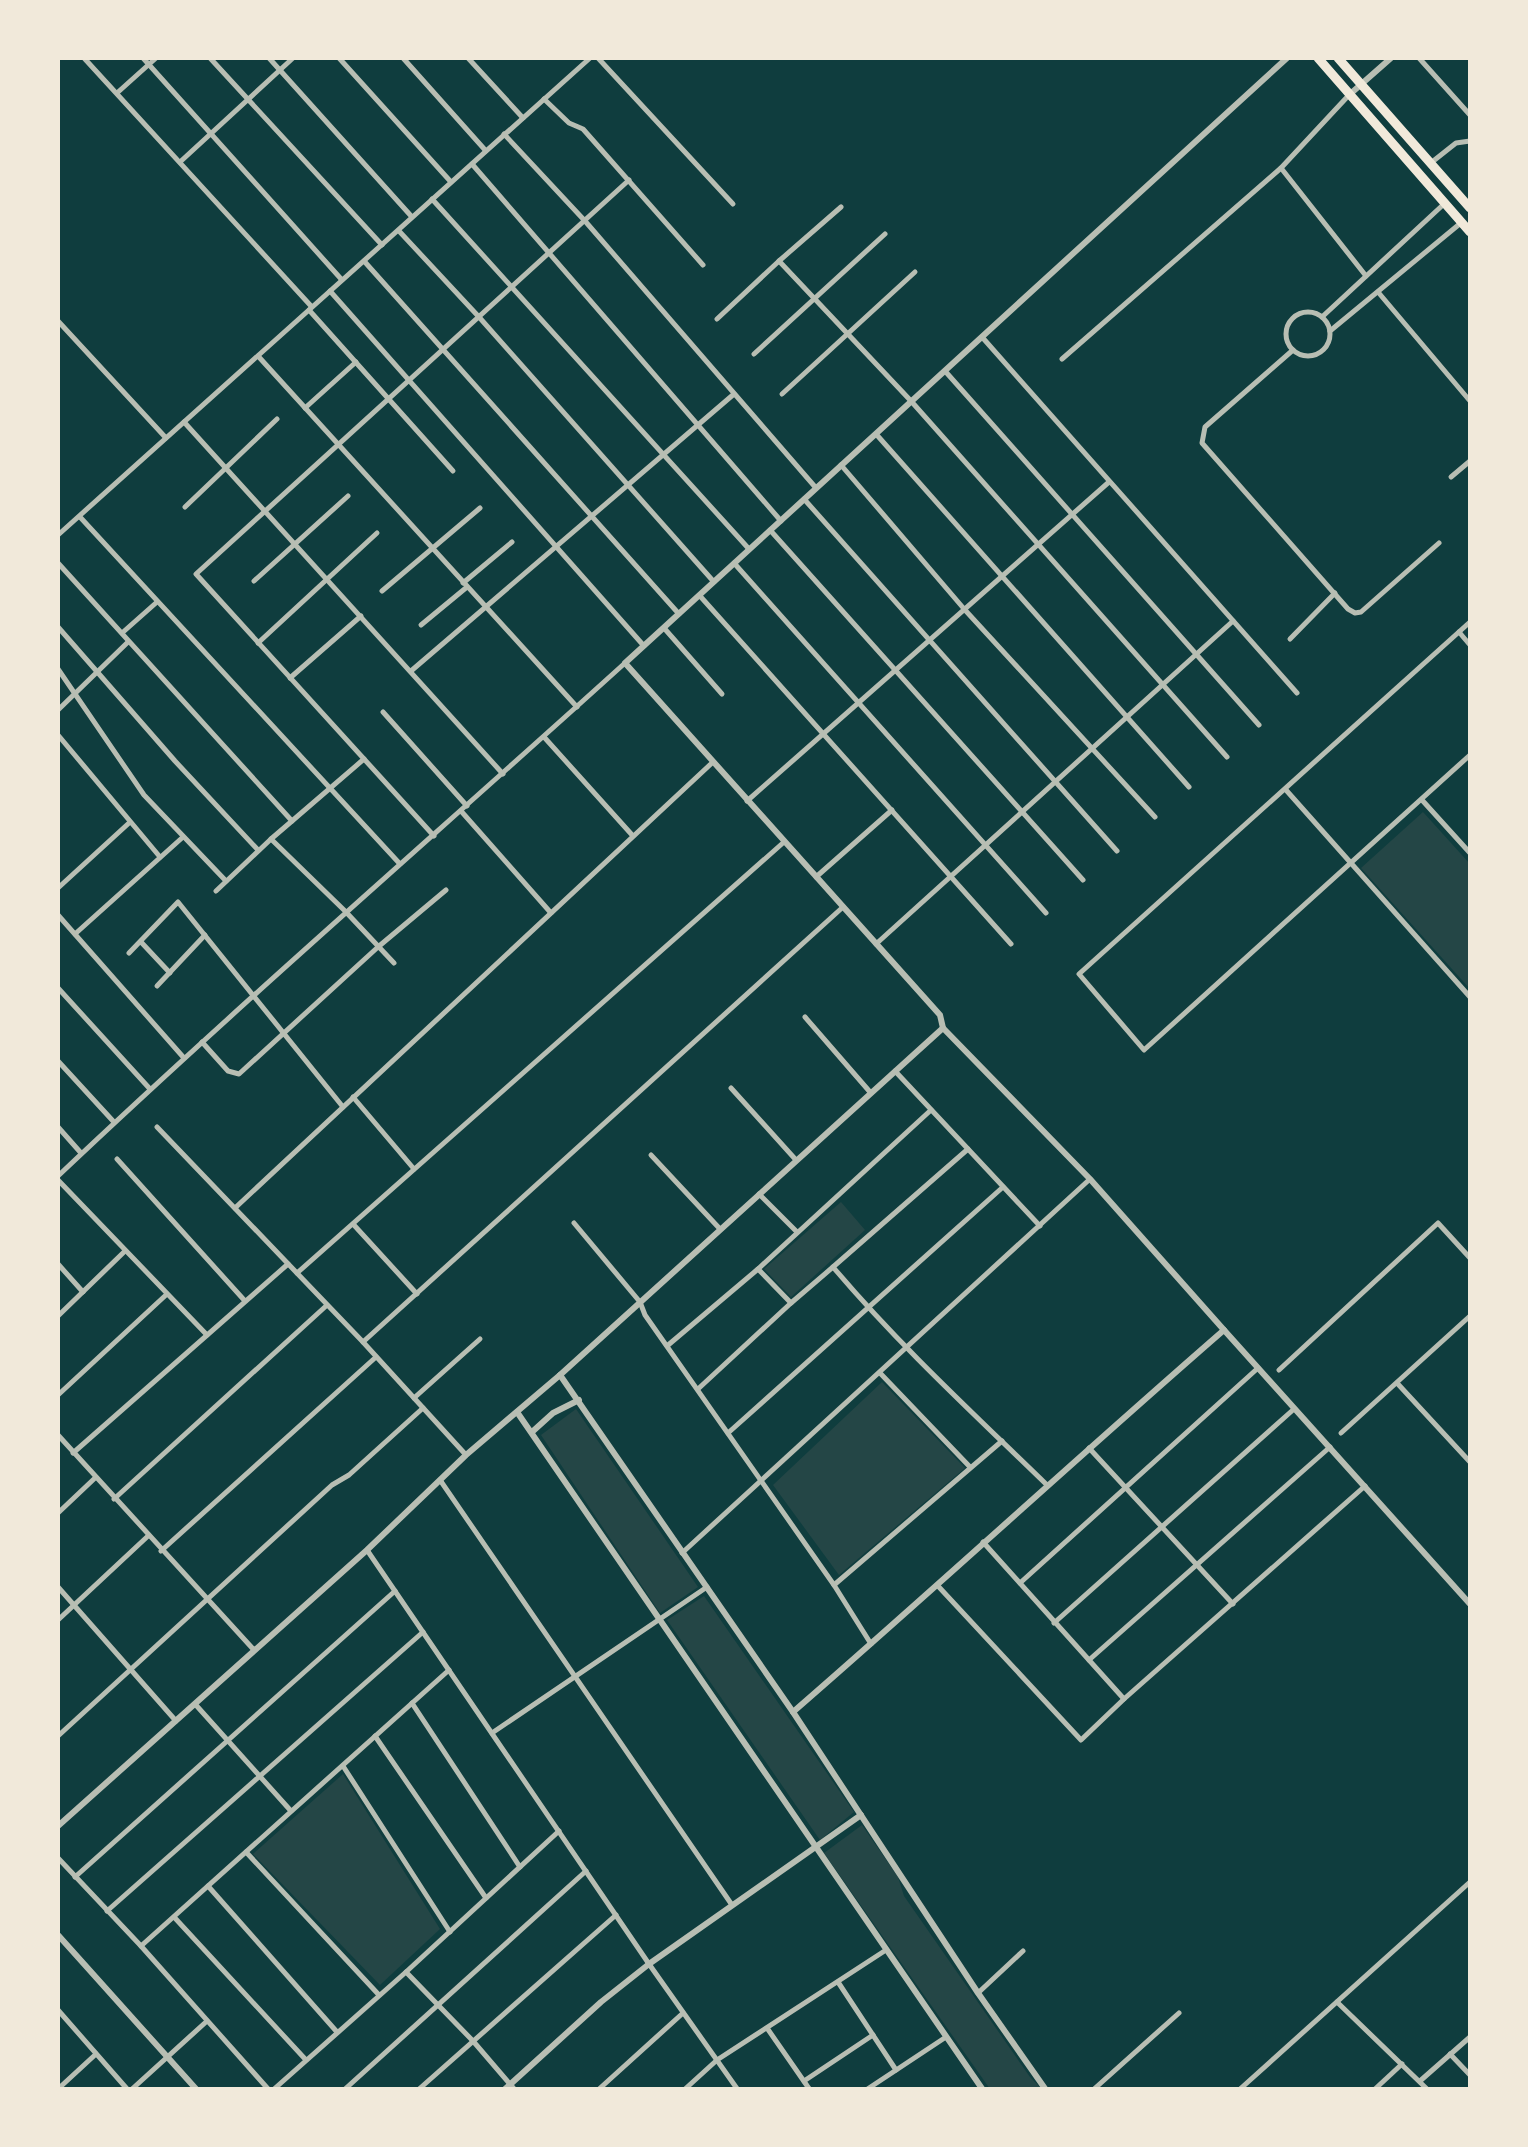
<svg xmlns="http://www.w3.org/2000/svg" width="1528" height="2147" font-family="Jost,sans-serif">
<rect width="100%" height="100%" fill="#0f3d3e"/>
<!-- green -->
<g fill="#244646">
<path d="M1423 812 1470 864V989L1361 868Z"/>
<path d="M841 1202 865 1230 791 1297 764 1269Z"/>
<path d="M882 1382 965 1468 839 1575 773 1485Z"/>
<path d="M576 1409 698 1587 660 1613 541 1435Z"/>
<path d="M704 1596 854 1812 820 1840 667 1620Z"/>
<path d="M343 1774 440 1929 380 1985 253 1854Z"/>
<path d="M862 1825 898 1877 904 1896 1030 2077 1042 2089H990L824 1853Z"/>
</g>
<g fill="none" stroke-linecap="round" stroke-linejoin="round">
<!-- minor -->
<g stroke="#b8beb3" stroke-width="5">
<path d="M84 58 311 306"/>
<path d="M143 58 342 280"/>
<path d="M210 58 382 245"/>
<path d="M269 58 412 217"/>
<path d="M339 58 451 182"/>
<path d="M403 58 486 151"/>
<path d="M468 58 523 118"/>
<path d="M598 58 733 204"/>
<path d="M1419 58 1470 115"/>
<path d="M117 93 156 58"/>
<path d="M544 99 569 123 583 129 703 265"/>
<path d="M504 134 585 221 816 488"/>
<path d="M180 162 293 58"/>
<path d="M1432 162 1456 143 1470 141"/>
<path d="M472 164 781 521"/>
<path d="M1281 168 1366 276"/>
<path d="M432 199 749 549"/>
<path d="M399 231 479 317 714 582"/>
<path d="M364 261 679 614"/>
<path d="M779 261 841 207"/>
<path d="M330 291 644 646"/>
<path d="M1378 292 1470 401"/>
<path d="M309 310 453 471"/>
<circle cx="1308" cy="334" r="22"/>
<path d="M1322 317 1445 203"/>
<path d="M717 319 779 261 911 401 1227 757"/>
<path d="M58 321 166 438"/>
<path d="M1330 331 1462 222"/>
<path d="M982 337 1297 693"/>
<path d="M1293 350 1205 427 1202 443 1348 609 1355 613 1361 612 1439 543"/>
<path d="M754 354 885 234"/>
<path d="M258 356 577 707"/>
<path d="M1062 359 1281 168 1349 95"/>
<path d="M945 371 1259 725"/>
<path d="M782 394 915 272"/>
<path d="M305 408 356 362"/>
<path d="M184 422 503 774"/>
<path d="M876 434 1189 787"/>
<path d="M841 465 965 610 1155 817"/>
<path d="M1451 477 1470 461"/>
<path d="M804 499 1117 851"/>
<path d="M185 507 277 419"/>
<path d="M80 517 400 864"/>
<path d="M770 530 1083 880"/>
<path d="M58 535 590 58"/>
<path d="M58 563 292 821 271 839 345 911 394 963"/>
<path d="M734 563 1046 913"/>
<path d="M254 581 348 496"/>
<path d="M463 583 512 542"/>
<path d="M382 591 480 508"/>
<path d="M700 596 1011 944"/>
<path d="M1470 622 1079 974 1144 1050 1470 755"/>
<path d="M421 625 467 587"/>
<path d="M58 627 175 761 258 850"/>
<path d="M664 628 722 694"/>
<path d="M1459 632 1470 645"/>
<path d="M122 633 157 602"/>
<path d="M1290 639 1335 593"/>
<path d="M258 643 377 533"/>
<path d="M58 669 144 795 226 881"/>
<path d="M411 671 734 394"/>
<path d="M290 678 361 616"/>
<path d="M58 710 128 642"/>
<path d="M383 712 467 806"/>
<path d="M58 735 160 857"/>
<path d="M544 737 633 836"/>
<path d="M1286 790 1470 997"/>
<path d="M1422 800 1470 853"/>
<path d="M747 801 1109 482"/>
<path d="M461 811 551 913"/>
<path d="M292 821 364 759"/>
<path d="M434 836 196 574 629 180"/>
<path d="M816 877 892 810"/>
<path d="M58 888 129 823"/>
<path d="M216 891 271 839"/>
<path d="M58 915 184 1058"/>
<path d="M75 934 183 837"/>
<path d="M141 942 170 973"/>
<path d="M876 944 1233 621"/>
<path d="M129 953 178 902 343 1107"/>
<path d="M157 986 205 935"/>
<path d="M58 988 150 1089"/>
<path d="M805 1017 870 1092"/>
<path d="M202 1042 228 1071 239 1074 378 947 446 890"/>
<path d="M58 1061 113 1121"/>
<path d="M895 1071 968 1149"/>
<path d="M731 1088 796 1160"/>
<path d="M353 1097 414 1169"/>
<path d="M58 1127 81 1153"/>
<path d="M157 1127 363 1342 466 1455"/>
<path d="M651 1155 720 1229"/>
<path d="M117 1159 245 1301"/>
<path d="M58 1176C243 1001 436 834 625 663"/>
<path d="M58 1180 207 1335"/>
<path d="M759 1194 797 1232"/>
<path d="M235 1208 713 762"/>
<path d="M574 1223 640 1302 645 1315 834 1585 871 1644"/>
<path d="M353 1224 417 1294"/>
<path d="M1040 1226 968 1149 833 1267C899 1345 974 1414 1047 1485"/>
<path d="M58 1264 83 1292"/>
<path d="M758 1269 791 1303 833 1267"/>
<path d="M297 1273 784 842"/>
<path d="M58 1316 125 1251"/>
<path d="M363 1342 843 907"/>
<path d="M667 1346 758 1269 931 1110"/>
<path d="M1279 1370 1438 1223 1470 1258"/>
<path d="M880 1373 970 1467"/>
<path d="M1397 1383 1470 1462"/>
<path d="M698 1389 791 1303"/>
<path d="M58 1395 167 1294"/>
<path d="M414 1398 480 1339"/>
<path d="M728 1433 1003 1187"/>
<path d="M1341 1433 1470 1316"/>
<path d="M58 1435 254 1650"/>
<path d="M1089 1448 1233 1604"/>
<path d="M73 1453 288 1264"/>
<path d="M440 1480 732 1905"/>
<path d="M114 1499 326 1306"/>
<path d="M58 1513 95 1478"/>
<path d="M983 1542 1124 1699"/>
<path d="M367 1550 649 1964 738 2090"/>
<path d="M161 1551 376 1357"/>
<path d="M682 1553 1090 1179"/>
<path d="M1020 1583 1258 1368"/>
<path d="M834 1585 1002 1441"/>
<path d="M938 1586 1081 1740 1124 1699 1365 1486"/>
<path d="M58 1587 176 1721"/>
<path d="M58 1620 148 1536"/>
<path d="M1054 1623 1294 1409"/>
<path d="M1089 1660 1330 1447"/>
<path d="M412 1703 520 1867"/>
<path d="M195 1704 291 1811"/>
<path d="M492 1733 707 1587"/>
<path d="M58 1736 332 1485 349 1475 423 1408"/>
<path d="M375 1736 486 1898"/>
<path d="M343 1766 450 1932"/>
<path d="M246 1852 379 1995"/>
<path d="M58 1858 141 1946 269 2090"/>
<path d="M75 1877 395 1591"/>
<path d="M208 1886 337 2032"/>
<path d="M107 1911 423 1632"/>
<path d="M174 1917 306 2060"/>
<path d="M141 1946 449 1670"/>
<path d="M406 1972 473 2041 515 2090"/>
<path d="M838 1982 896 2070"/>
<path d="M978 1993 1023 1951"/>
<path d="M1337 2002 1428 2090"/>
<path d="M58 2010 128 2090"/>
<path d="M767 2028 810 2090"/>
<path d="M1450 2054 1470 2075"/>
<path d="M804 2081 873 2035"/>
<path d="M1420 2081 1470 2037"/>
<path d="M58 2089 96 2054"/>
<path d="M131 2090 207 2021"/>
<path d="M273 2090 406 1972 559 1831"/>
<path d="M344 2090 586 1871"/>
<path d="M418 2090 616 1915"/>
<path d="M598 2090 683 2013"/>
<path d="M684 2090 717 2060 886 1950"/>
<path d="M866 2090 946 2037"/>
<path d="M1093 2090 1179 2013"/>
<path d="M1239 2090 1470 1882"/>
<path d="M1374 2090 1402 2064"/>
</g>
<!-- tertiary -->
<g stroke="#b8beb3" stroke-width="6">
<path d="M1349 95 1391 58"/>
<path d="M1224 1330 1470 1604"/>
<path d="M560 1375 793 1712 978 1993 1046 2090"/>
<path d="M517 1412 983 2090"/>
<path d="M532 1432 553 1413 579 1400"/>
<path d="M793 1712C938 1586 1079 1456 1224 1330L1090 1179 943 1028 940 1015 625 663 1287 58"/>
<path d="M58 1826 367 1550 466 1455 560 1375 943 1028"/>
<path d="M58 1935 197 2090"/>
<path d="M504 2090 601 2002 649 1964 861 1815"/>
</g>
<!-- primary -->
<g stroke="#f1e9da" stroke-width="9">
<path d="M1318 58 1470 232"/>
<path d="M1338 58 1470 208"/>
</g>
</g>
<!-- border -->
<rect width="1528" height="2147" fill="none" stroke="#f1e9da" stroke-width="120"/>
</svg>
